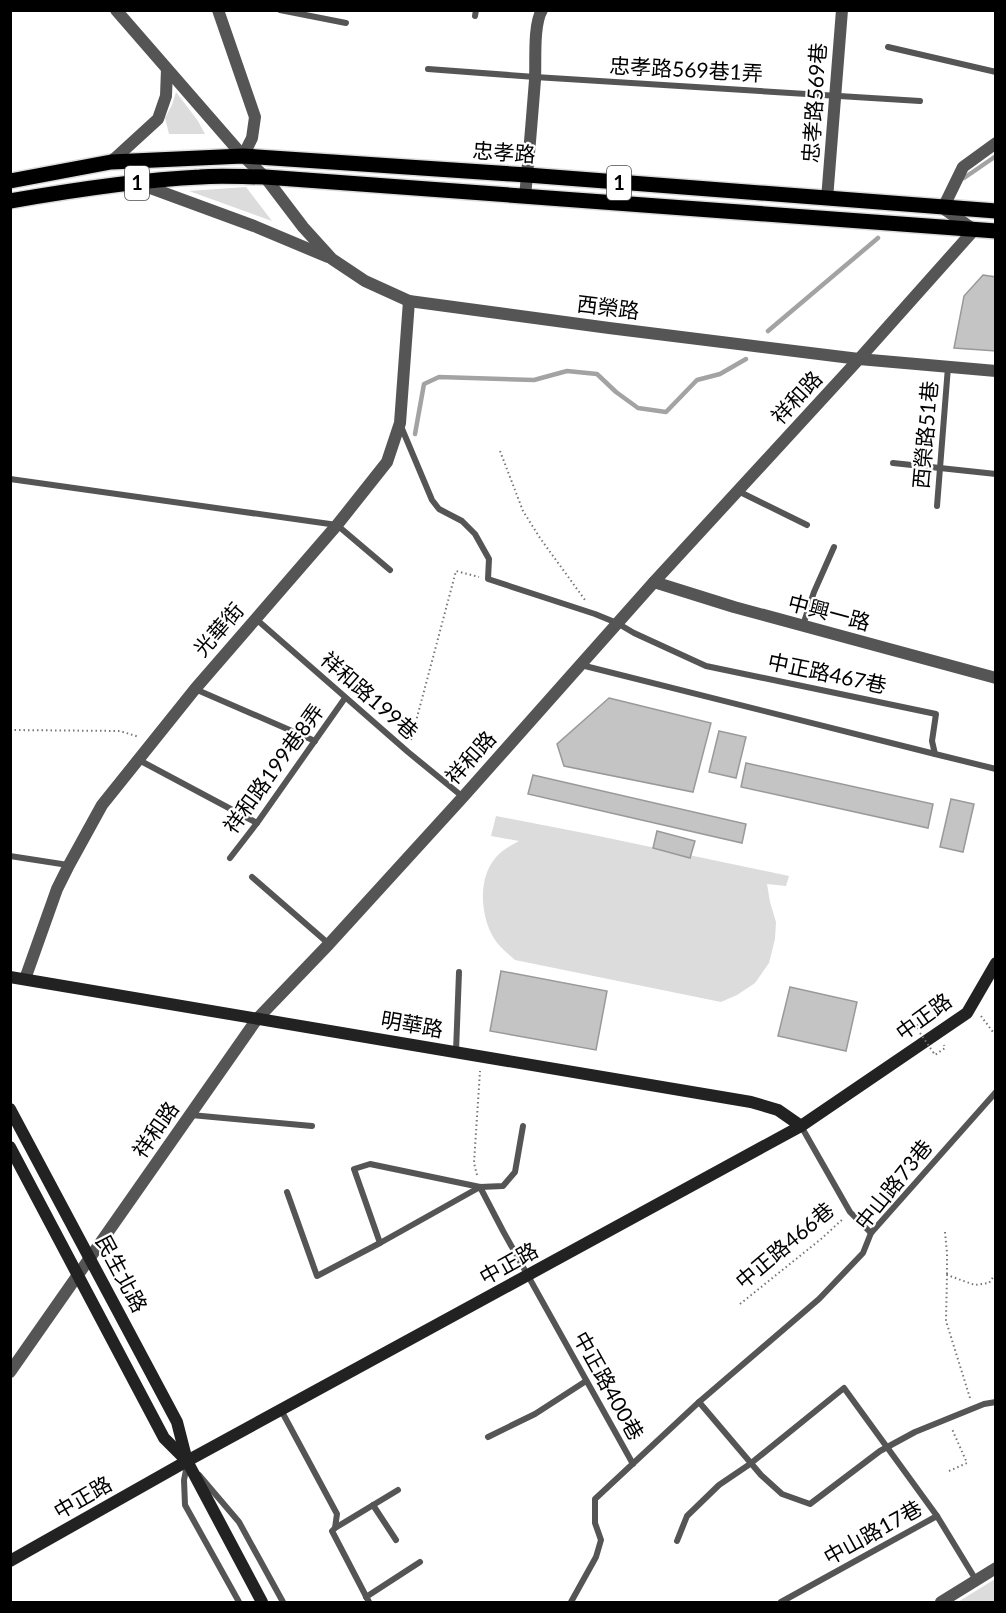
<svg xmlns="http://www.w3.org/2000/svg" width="1006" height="1613" font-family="Lato,'Noto Sans TC',sans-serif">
<rect width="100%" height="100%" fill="#fff"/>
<!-- green -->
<g fill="#dcdcdc">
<path d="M176 92 198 121 205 134H169L165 118 172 105Z"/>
<path d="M246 187 272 221 189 191Z"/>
<path d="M496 816 589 834 789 876 786 886 767 884 770 902 776 922 775 939 769 963 755 983 737 995 721 1002 515 960C510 955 503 950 498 944 481 923 477 883 493 861 500 851 510 846 519 841L491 836Z"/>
<path d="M995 1579V1602H958Z"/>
</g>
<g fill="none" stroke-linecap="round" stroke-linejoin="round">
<!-- stream -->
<g stroke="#a3a3a3" stroke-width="4.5">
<path d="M964 178 996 156"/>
<path d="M768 331 878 238"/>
<path d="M415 434 424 384 439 377 534 380 567 371 597 374 616 392 638 408 666 412 697 380 720 374 746 359"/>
</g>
</g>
<!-- building -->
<g fill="#c4c4c4" stroke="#999" stroke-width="1.5">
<path d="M983 275 996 277V351L954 348 964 296Z"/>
<path d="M609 698 711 723 693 792 564 766 557 744Z"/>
<path d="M719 731 746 737 736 778 709 772Z"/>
<path d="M746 763 933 804 928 828 741 787Z"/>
<path d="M533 775 746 824 742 843 528 794Z"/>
<path d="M951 799 974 804 963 852 940 847Z"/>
<path d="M657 831 695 841 690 858 653 848Z"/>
<path d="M501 971 607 991 596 1050 490 1031Z"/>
<path d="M790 987 857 1002 846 1051 778 1036Z"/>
</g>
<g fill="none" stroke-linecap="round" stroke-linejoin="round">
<!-- primary casing -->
<g stroke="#dbdbdb" stroke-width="18">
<g id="primary">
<path d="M10 181 111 162 243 156 527 175 996 211"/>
<path d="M10 201C73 190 137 180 200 177 221 175 243 177 265 177L996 231"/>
</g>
</g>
<!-- path -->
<g stroke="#777" stroke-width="2" stroke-dasharray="1.5 3" stroke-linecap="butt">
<path d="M500 451 523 511 540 538 585 600"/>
<path d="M10 730 120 731 139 737"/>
<path d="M411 740 456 571 479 577"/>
<path d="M981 1016 996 1036"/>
<path d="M918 1029 916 1026 926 1019 929 1023"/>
<path d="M933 1052 935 1055 945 1048 944 1045"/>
<path d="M477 1175 474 1163 480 1071"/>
<path d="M945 1232 947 1253V1275"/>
<path d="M740 1304 821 1239 844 1218"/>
<path d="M970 1398 946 1321 947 1275 975 1285 989 1283 996 1273"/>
<path d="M949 1471 967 1463 952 1429"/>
</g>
<!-- lane -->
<g stroke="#555" stroke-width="6">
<path d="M280 10 346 23"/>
<path d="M475 16 476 10"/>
<path d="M888 47 996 72"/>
<path d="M428 69 535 77 920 101"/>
<path d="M400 424 432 500 439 509 462 521 475 534 489 559 488 579 595 614 617 623 634 633 706 666 936 714 932 741 935 754 996 769"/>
<path d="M893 463 996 474"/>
<path d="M10 479 337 525 390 570"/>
<path d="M738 491 807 525"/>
<path d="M937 506 948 367"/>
<path d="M256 619 408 752 463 797"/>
<path d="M803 625 814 592 834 547"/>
<path d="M581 665 935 754"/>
<path d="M195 689 315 741"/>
<path d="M139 760 257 823"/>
<path d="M10 856 68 865"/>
<path d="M230 858 257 823 345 698"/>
<path d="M252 877 329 944"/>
<path d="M456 1052 459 972"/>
<path d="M191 1115 312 1126"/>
<path d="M801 1126 850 1212 871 1233"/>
<path d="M287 1192 317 1276 380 1243 480 1187 503 1231 633 1464"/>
<path d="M380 1243 354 1169 370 1164 480 1187 503 1186 515 1172 523 1126"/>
<path d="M699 1402 761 1475 782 1494 810 1504 880 1451 915 1432 984 1404 996 1402"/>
<path d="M281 1410 337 1514 335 1528 332 1531 369 1602"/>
<path d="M488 1437 535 1414 586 1381"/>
<path d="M187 1465 184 1480 185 1505 239 1602"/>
<path d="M199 1475 239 1522 283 1602"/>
<path d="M373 1505 396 1540"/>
<path d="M937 1516 976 1580"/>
<path d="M335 1528 398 1490"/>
<path d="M677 1541 687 1516 719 1485 750 1464 844 1388 937 1516 781 1602"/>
<path d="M366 1597 420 1562"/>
<path d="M571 1602 596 1557 601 1540 595 1523V1499L699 1402 819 1299 863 1253 871 1233 996 1092"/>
</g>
<!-- street -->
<g stroke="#555" stroke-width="12">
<path d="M116 10 243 156 265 177 303 227 332 259 365 281 409 301 609 328 859 359 996 371"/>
<path d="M218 10 255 117 252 138 243 156"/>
<path d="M111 162 158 119 166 96 167 69"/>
<path d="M137 183 254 226 328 257"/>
<path d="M525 196C529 157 532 118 535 80 536 61 533 25 542 10"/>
<path d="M827 199 842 10"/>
<path d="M654 582 734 607 996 678"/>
<path d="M25 979 57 889 69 865 102 805 195 689 337 525 387 462 400 423 409 301"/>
<path d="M10 1372 257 1019 329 944 463 797 654 582 859 359 974 230 943 208 963 167 996 143"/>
<path d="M941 1602 996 1568"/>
</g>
<!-- secondary -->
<g stroke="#222" stroke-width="12">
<path d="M10 977 751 1102 778 1110 801 1126"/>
<path d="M10 1109 177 1422 187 1461 262 1602"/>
<path d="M10 1147 164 1438 186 1460"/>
<path d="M10 1561 187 1461 801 1126 967 1013 996 963"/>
</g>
<!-- primary -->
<use href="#primary" stroke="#000" stroke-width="15"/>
<!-- path-bridge -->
<path stroke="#777" stroke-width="2" stroke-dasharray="1.5 3" stroke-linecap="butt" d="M920 1033 933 1052"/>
</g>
<g text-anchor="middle" stroke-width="4.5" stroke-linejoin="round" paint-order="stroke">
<!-- shield labels -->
<g fill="#fff" stroke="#4c4c4c" stroke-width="1.5">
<rect x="125" y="166" width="24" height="34" rx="4.5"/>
<rect x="607" y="166" width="24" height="34" rx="4.5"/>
</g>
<g font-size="20" font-weight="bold" fill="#000">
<text x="137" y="190">1</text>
<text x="619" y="190">1</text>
</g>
<!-- street labels -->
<g font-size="21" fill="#000" stroke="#fff">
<text transform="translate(686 70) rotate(3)" y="7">忠孝路569巷1弄</text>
<text transform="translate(815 103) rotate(-86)" y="7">忠孝路569巷</text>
<text transform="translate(504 153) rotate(4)" y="7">忠孝路</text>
<text transform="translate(608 308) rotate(7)" y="7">西榮路</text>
<text transform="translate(797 398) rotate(-47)" y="7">祥和路</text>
<text transform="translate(926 435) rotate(-85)" y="7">西榮路51巷</text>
<text transform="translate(829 613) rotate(15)" y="7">中興一路</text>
<text transform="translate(219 630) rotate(-49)" y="7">光華街</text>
<text transform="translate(827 674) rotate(12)" y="7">中正路467巷</text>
<text transform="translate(369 696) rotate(41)" y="7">祥和路199巷</text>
<text transform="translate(471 758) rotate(-48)" y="7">祥和路</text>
<text transform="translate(274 769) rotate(-54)" y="7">祥和路199巷8弄</text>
<text transform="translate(924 1017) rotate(-36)" y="7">中正路</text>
<text transform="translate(412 1025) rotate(10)" y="7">明華路</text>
<text transform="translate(156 1130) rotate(-55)" y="7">祥和路</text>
<text transform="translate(894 1185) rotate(-51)" y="7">中山路73巷</text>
<text transform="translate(785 1246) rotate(-40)" y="7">中正路466巷</text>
<text transform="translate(509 1264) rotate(-29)" y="7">中正路</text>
<text transform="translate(121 1274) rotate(62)" y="7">民生北路</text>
<text transform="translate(608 1386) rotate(61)" y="7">中正路400巷</text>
<text transform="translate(83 1498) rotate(-30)" y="7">中正路</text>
<text transform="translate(873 1533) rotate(-29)" y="7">中山路17巷</text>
</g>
</g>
<!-- border -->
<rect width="1006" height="1613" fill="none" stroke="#000000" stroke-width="24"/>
</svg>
